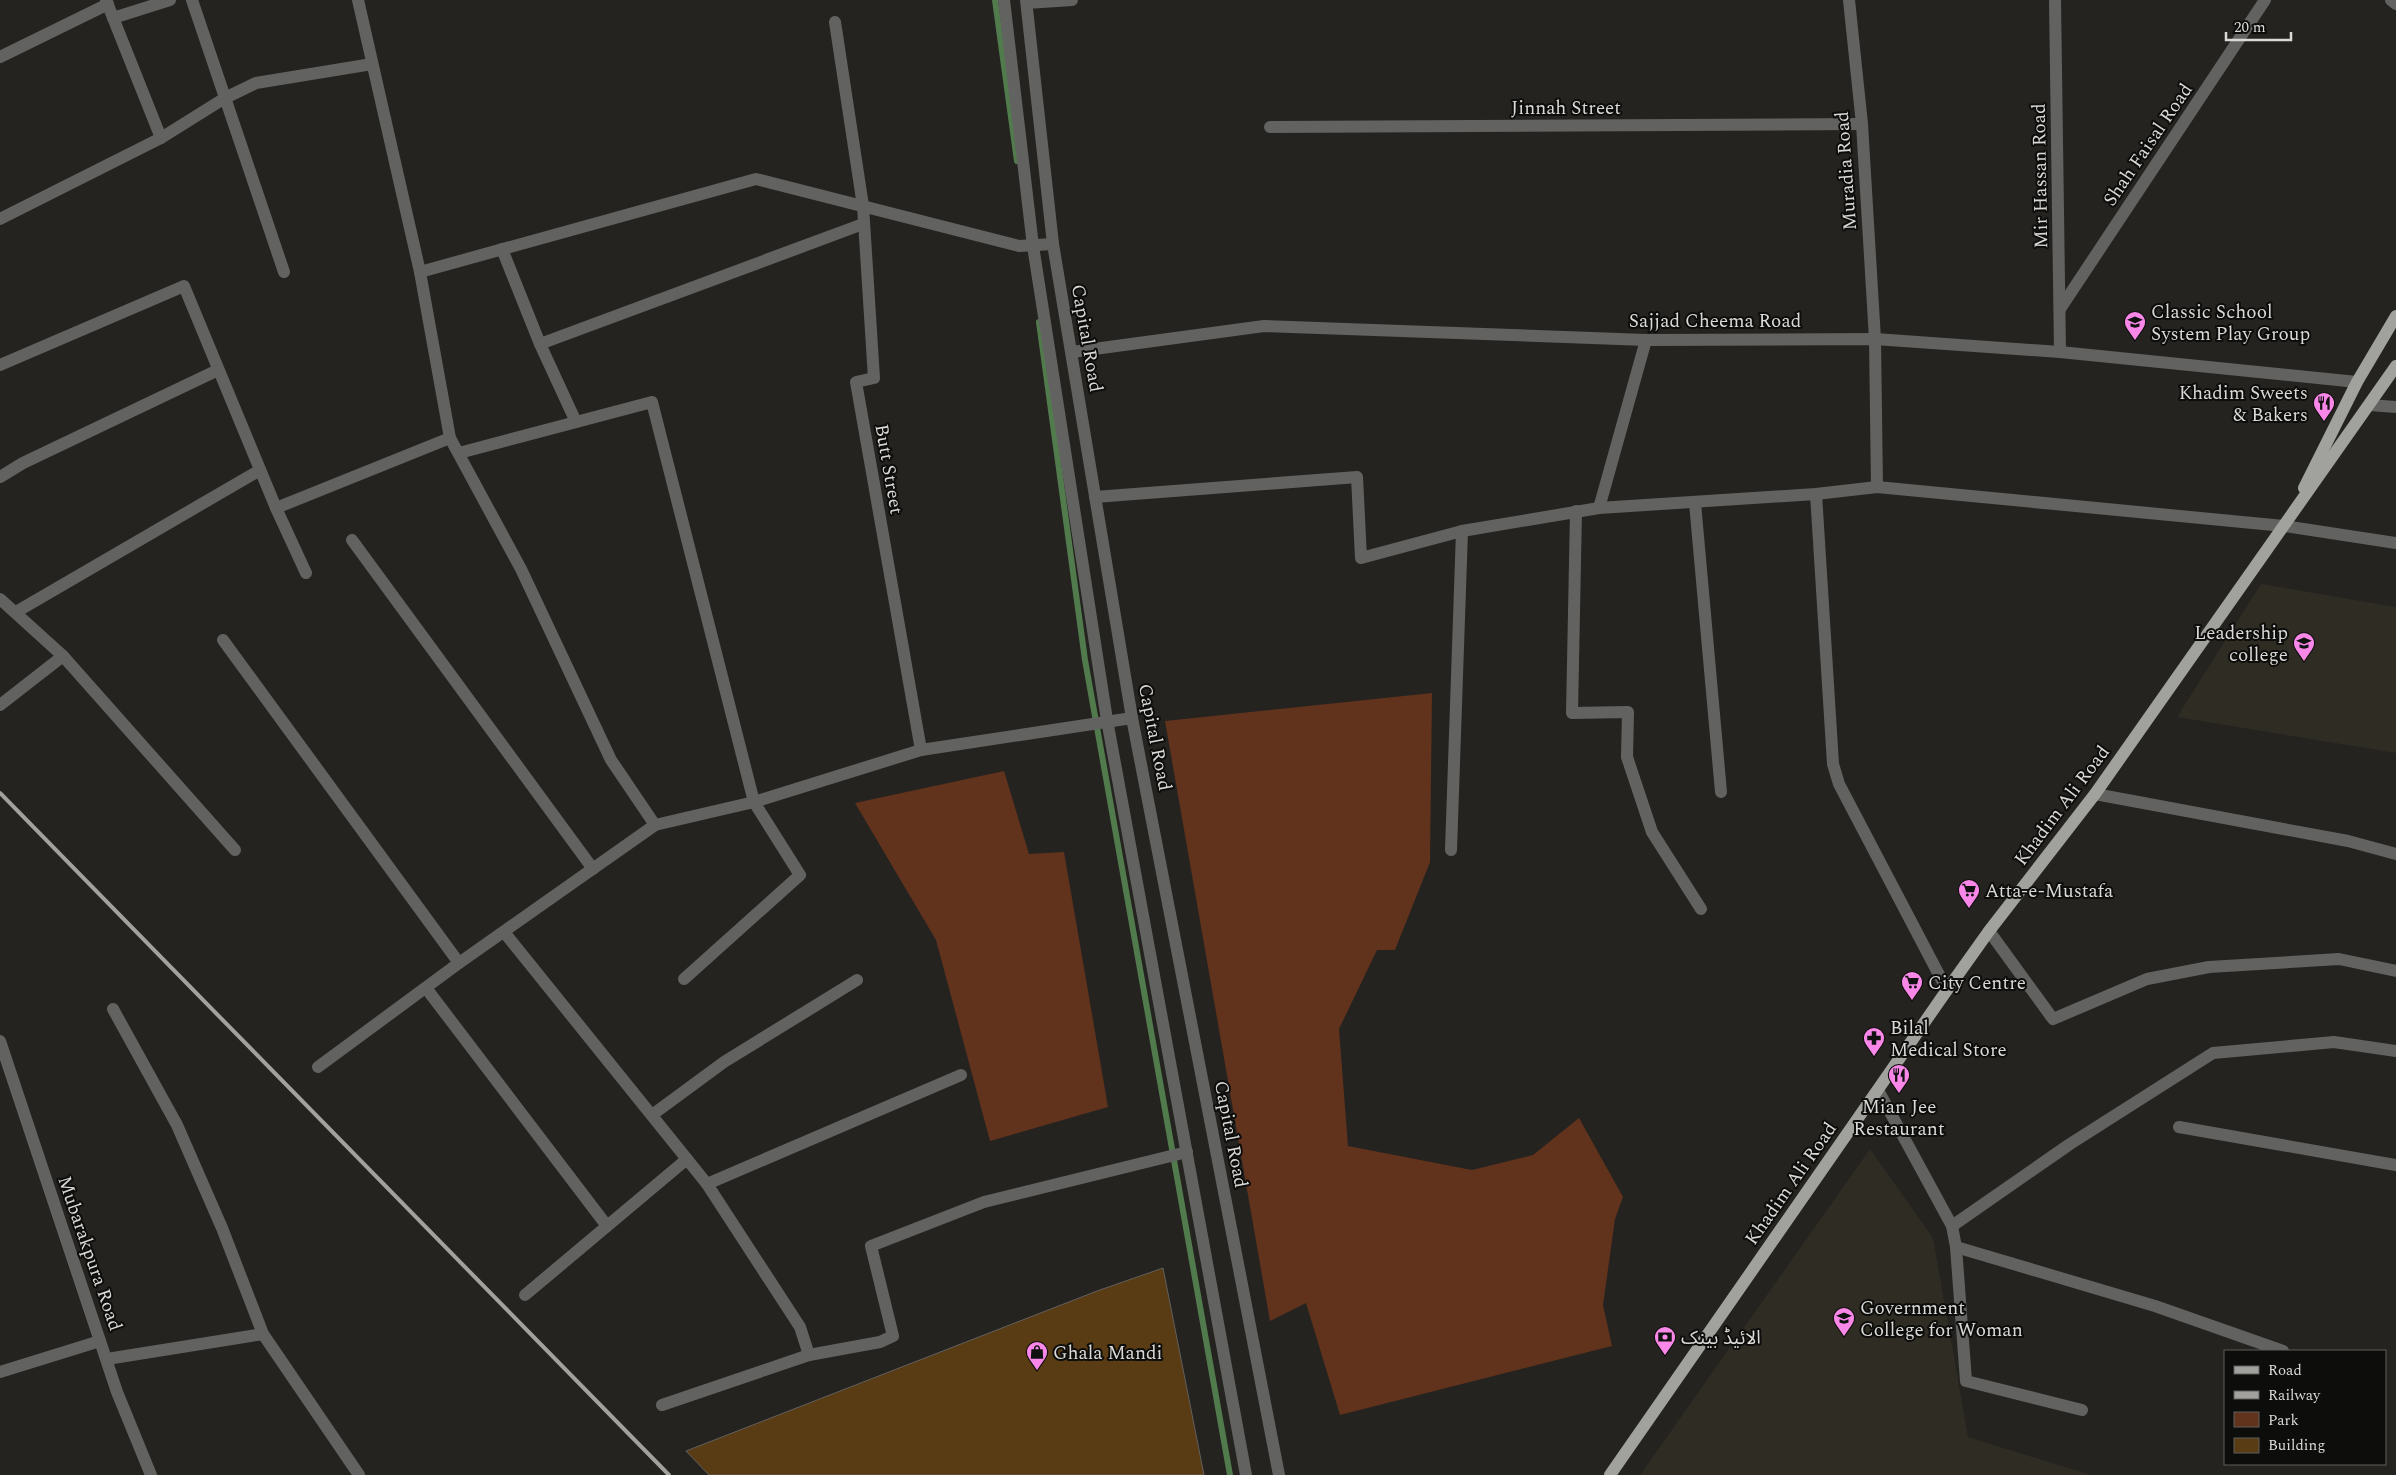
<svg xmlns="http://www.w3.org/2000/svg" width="2396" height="1475" font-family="Spectral,'Noto Sans Arabic',serif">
<rect width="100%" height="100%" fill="#242320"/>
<!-- built -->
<g fill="#2f2c23">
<path d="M2261 584 2396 607V753L2177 717Z"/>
<path d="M1870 1149 1933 1238 1968 1437 2091 1475H1640Z"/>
</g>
<!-- green -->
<g fill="#61321c">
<path d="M1432 693 1430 862 1395 950H1377L1339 1029 1348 1146 1472 1170 1533 1155 1579 1118 1623 1197 1615 1219 1603 1305 1612 1346 1340 1415 1306 1303 1270 1321 1165 721Z"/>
<path d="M1004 771 1029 854 1064 852 1108 1107 990 1141 936 940 855 803Z"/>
</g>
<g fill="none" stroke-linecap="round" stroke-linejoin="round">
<!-- stream -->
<g stroke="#517b4c" stroke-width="6">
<path d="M995 0 1017 161"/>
<path d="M1039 322 1085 660 1230 1475"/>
</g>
</g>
<!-- building -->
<path fill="#593b14" stroke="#63605e" d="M1163 1268 1204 1475H709L686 1451 1097 1291Z"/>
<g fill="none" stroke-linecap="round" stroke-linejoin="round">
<!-- minor -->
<g stroke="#626261" stroke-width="12">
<path d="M106 0 161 138"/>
<path d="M192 0 284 272"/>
<path d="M358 0 420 272 450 438 521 569 611 760 655 825"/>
<path d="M1004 0 1033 246 1107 720 1246 1475"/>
<path d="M1026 0 1053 244 1132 718 1279 1475"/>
<path d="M1849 0 1862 124 1875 339 1877 487"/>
<path d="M2055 0 2060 352"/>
<path d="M2391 0 2396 4"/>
<path d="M1027 3 1072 0"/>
<path d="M113 18 170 0"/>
<path d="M835 22 863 206 874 378 856 382 921 750"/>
<path d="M0 57 108 4"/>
<path d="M1270 127 1862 124"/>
<path d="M0 219 161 138 225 98 256 83 372 64"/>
<path d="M502 249 540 344 576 422"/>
<path d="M420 272 756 179 1019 246 1053 244"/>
<path d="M2060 309 2265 0"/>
<path d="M540 344 863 224"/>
<path d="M1072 352 1264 326 1646 340 1875 339 2060 352 2357 382"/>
<path d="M0 365 184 286 276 508 306 573"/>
<path d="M2370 405 2396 407"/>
<path d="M459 453 652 402 754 802 800 875 684 979"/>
<path d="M0 477 23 463 218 370"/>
<path d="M1816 494 1833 764 1839 784 1947 990"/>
<path d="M1095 497 1357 477 1361 558 1462 531 1599 508 1816 494 1877 487 2284 526 2396 543"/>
<path d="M1695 503 1721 792"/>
<path d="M276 508 450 438"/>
<path d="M1599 508 1646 340"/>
<path d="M1576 511 1572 713 1628 712 1627 757 1652 832 1701 909"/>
<path d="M352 540 593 869"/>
<path d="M0 599 63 656 235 850"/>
<path d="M16 612 260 470"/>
<path d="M223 640 459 963"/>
<path d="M0 705 63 656"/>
<path d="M2095 794 2348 841 2396 854"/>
<path d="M1451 850 1462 531"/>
<path d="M1989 931 2053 1019 2147 979 2209 967 2339 959 2396 971"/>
<path d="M504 932 707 1184 800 1327 809 1355"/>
<path d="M426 988 607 1226"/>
<path d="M113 1009 177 1125 222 1228 263 1334 359 1475"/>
<path d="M0 1041 117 1392 151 1475"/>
<path d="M318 1067 459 963 655 825 754 802 921 750 1132 718"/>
<path d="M1878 1090 1952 1226 1956 1247 1966 1381 2082 1410"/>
<path d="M652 1115 724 1062 857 980"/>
<path d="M2179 1127 2396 1165"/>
<path d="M707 1184 961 1075"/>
<path d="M1952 1226 2070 1144 2213 1053 2334 1042 2396 1051"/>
<path d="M1956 1247 2155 1306 2283 1351"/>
<path d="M525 1295 687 1159"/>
<path d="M107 1359 263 1334"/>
<path d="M0 1372 100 1341"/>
<path d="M662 1405 809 1355 880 1342 893 1336 871 1246 984 1202 1187 1152"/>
</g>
<!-- major -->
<g stroke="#a1a29e" stroke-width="12">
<path d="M2304 488 2357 382 2396 316"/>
<path d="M1610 1475 1947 990 1989 931 2095 794 2396 366"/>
</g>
<!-- rail -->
<path stroke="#a2a19e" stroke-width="4" d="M0 793 669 1475"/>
</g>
<!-- icons -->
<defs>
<g id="school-pin" transform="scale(1.125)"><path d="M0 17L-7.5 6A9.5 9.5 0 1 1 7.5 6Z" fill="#f987e8" stroke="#0d0d0b"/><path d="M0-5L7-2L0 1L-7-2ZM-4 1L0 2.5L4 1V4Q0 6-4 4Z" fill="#111"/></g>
<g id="restaurant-pin" transform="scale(1.125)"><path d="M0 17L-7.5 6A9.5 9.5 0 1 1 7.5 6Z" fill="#f987e8" stroke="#0d0d0b"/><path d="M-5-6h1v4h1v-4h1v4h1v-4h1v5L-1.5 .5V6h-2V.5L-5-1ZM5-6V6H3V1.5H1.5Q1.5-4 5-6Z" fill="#111"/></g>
<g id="university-pin" transform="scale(1.125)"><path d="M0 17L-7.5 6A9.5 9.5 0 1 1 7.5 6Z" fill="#f987e8" stroke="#0d0d0b"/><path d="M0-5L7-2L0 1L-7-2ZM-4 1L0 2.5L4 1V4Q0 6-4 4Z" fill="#111"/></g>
<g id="supermarket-pin" transform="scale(1.125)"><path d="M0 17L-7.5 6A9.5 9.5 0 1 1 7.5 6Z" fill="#f987e8" stroke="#0d0d0b"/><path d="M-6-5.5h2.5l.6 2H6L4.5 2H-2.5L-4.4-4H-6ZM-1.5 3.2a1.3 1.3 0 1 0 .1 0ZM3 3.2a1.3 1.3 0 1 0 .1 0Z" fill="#111"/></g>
<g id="pharmacy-pin" transform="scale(1.125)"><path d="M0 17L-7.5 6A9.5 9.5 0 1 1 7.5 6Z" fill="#f987e8" stroke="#0d0d0b"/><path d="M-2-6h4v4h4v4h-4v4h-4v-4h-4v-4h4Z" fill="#111"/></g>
<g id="bank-pin" transform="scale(1.125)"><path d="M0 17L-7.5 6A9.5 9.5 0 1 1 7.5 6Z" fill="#f987e8" stroke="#0d0d0b"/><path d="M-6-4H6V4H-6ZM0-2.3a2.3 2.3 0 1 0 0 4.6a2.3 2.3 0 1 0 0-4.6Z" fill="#111"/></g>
<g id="shop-pin" transform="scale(1.125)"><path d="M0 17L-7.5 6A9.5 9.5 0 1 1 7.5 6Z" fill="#f987e8" stroke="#0d0d0b"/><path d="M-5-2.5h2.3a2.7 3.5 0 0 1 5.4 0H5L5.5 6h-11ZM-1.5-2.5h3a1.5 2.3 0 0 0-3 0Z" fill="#111"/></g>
</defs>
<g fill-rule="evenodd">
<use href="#school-pin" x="2135" y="322"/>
<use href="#restaurant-pin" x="2324" y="403"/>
<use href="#university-pin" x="2304" y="643"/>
<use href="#supermarket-pin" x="1969" y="890"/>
<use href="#supermarket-pin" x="1912" y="982"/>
<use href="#pharmacy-pin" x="1874" y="1038"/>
<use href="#restaurant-pin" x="1899" y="1075"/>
<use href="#university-pin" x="1844" y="1318"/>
<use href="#bank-pin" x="1665" y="1337"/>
<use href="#shop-pin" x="1037" y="1352"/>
</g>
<g text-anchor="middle" stroke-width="4" stroke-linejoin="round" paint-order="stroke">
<!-- street labels -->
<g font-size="19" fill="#dad9d7" stroke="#0d0d0b">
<text x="1566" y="114">Jinnah Street</text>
<text transform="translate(2147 144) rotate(-56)" y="7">Shah Faisal Road</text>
<text transform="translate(1845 171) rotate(-94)" y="7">Muradia Road</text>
<text transform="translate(2039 176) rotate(-91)" y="7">Mir Hassan Road</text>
<text x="1715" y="327">Sajjad Cheema Road</text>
<text transform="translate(1088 338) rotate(80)" y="7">Capital Road</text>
<text transform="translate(890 469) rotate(80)" y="7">Butt Street</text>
<text transform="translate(1156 737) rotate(79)" y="7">Capital Road</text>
<text transform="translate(2061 805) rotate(-53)" y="7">Khadim Ali Road</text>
<text transform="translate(1232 1134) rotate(79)" y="7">Capital Road</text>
<text transform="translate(1790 1183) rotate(-55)" y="7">Khadim Ali Road</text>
<text transform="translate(91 1253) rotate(71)" y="7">Mubarakpura Road</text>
</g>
<!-- poi labels -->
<g font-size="19" fill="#dad9d7" stroke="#0d0d0b" text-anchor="start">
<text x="2151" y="318">Classic School<tspan x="2151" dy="22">System Play Group</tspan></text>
<text x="2308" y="399" text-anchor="end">Khadim Sweets<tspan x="2308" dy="22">&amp; Bakers</tspan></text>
<text x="2288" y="639" text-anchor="end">Leadership<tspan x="2288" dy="22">college</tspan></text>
<text x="1985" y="897">Atta-e-Mustafa</text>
<text x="1928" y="989">City Centre</text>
<text x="1890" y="1034">Bilal<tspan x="1890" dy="22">Medical Store</tspan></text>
<text x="1899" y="1113" text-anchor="middle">Mian Jee<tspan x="1899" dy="22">Restaurant</tspan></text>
<text x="1860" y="1314">Government<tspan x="1860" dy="22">College for Woman</tspan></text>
<text x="1681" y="1344">الائیڈ بینک</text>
<text x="1053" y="1359">Ghala Mandi</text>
</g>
</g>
<!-- legend -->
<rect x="2224" y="1350" width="162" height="115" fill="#0d0d0b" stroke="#5f5f5d"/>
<rect x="2234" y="1366" width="25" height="8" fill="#a1a29e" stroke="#5f5f5d"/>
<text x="2268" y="1375" font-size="15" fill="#dad9d7">Road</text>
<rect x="2234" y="1391" width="25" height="8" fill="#a2a19e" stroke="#5f5f5d"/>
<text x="2268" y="1400" font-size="15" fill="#dad9d7">Railway</text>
<rect x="2234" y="1412" width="25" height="15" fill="#61321c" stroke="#5f5f5d"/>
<text x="2268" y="1425" font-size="15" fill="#dad9d7">Park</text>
<rect x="2234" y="1438" width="25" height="15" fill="#593b14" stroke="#5f5f5d"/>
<text x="2268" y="1450" font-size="15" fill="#dad9d7">Building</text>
<!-- scale -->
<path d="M2226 32v8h65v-8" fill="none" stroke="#dad9d7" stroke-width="2.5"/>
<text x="2234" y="32" font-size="15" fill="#dad9d7" stroke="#0d0d0b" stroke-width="4" paint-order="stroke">20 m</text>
</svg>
